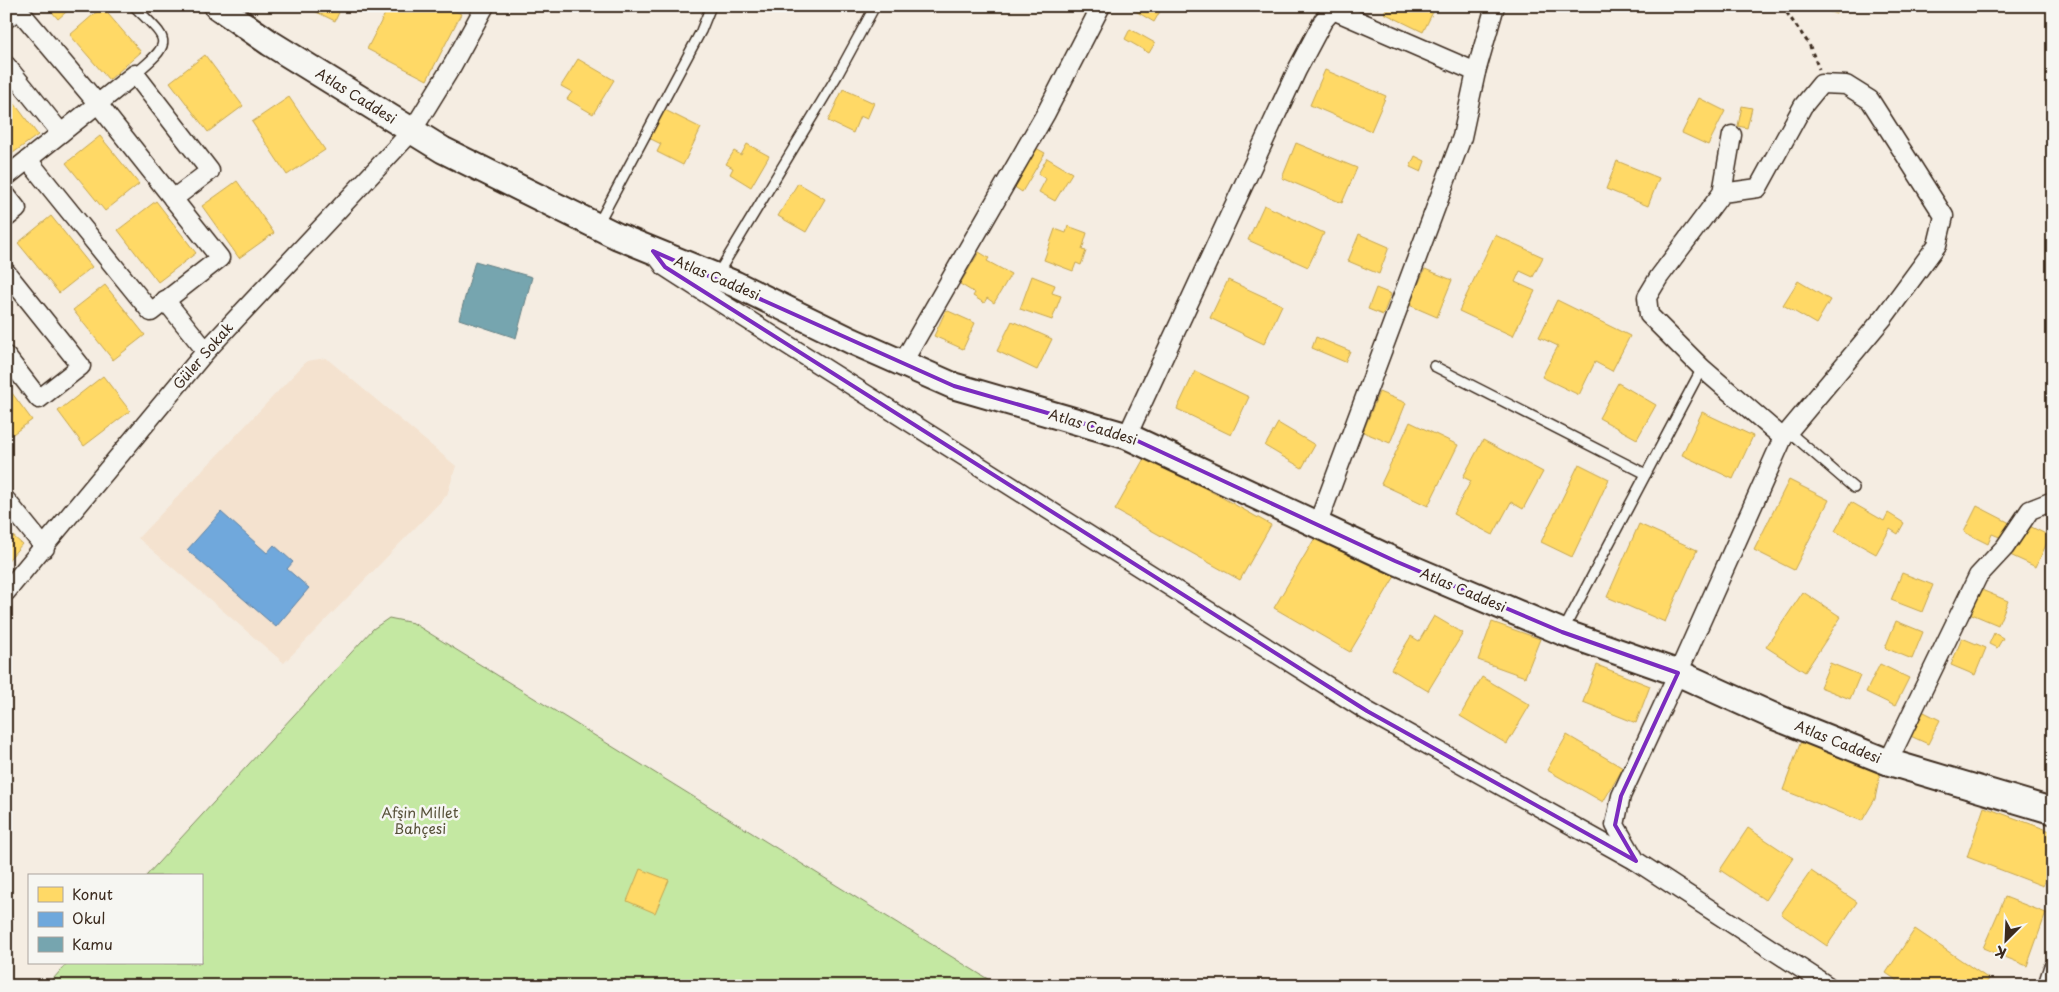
<svg xmlns="http://www.w3.org/2000/svg" width="2059" height="992" font-family="'Playpen Sans',sans-serif">
<rect width="100%" height="100%" fill="#f5ede2"/>
<filter id="ink" filterUnits="userSpaceOnUse"><feTurbulence type="fractalNoise" baseFrequency=".02" numOctaves="2"/><feDisplacementMap in="SourceGraphic" scale="10" xChannelSelector="R" yChannelSelector="G"/><feConvolveMatrix kernelMatrix="1 2 1 2 8 2 1 2 1" color-interpolation-filters="sRGB"/></filter>
<g filter="url(#ink)">
<!-- built -->
<path fill="#f4e2cf" d="M326 358 456 466 447 495 284 663 138 538 307 361Z"/>
<!-- green -->
<path fill="#c4e8a2" stroke="#808960" d="M389 618 413 623 999 986H47L67 963H201V876H146L373 629Z"/>
<!-- homes -->
<g fill="#ffd966" stroke="#c4a450">
<path d="M47 6H73L58 19Z"/>
<path d="M304 6H342L335 21Z"/>
<path d="M389 6H446L461 14 427 80 367 49Z"/>
<path d="M1127 6H1163L1154 22Z"/>
<path d="M1387 6H1436L1423 32 1384 13Z"/>
<path d="M1811 6H1838L1836 14Z"/>
<path d="M102 7 141 52 109 80 70 35Z"/>
<path d="M1130 29 1155 43 1149 53 1125 39Z"/>
<path d="M205 55 243 106 208 132 170 82Z"/>
<path d="M578 59 614 80 593 114 567 99 572 92 561 86Z"/>
<path d="M1325 70 1386 96 1371 131 1310 105Z"/>
<path d="M843 89 874 103 867 119 860 116 853 133 828 121Z"/>
<path d="M6 92 38 135 6 158Z"/>
<path d="M289 97 325 150 287 175 252 122Z"/>
<path d="M1699 98 1725 111 1708 145 1682 133Z"/>
<path d="M1742 106 1752 108 1747 128 1738 126Z"/>
<path d="M663 109 701 128 683 165 657 152 661 144 649 138Z"/>
<path d="M100 136 139 184 105 211 66 163Z"/>
<path d="M1296 143 1357 168 1342 203 1282 178Z"/>
<path d="M747 144 769 156 751 187 730 174 733 168 726 164 734 151 741 155Z"/>
<path d="M1036 148 1045 153 1022 192 1013 186Z"/>
<path d="M1415 156 1425 161 1421 172 1410 167Z"/>
<path d="M1047 158 1072 173 1055 201 1039 192 1046 179 1038 174Z"/>
<path d="M1617 161 1659 178 1648 206 1606 189Z"/>
<path d="M237 181 274 233 239 258 202 206Z"/>
<path d="M798 183 825 199 806 232 778 216Z"/>
<path d="M156 201 196 253 158 282 118 230Z"/>
<path d="M1264 205 1324 233 1308 267 1248 240Z"/>
<path d="M51 216 92 267 59 293 18 243Z"/>
<path d="M1068 226 1087 233 1082 250 1086 251 1081 265 1076 263 1073 271 1044 260 1055 229 1066 233Z"/>
<path d="M1359 234 1389 247 1379 274 1348 261Z"/>
<path d="M1495 235 1543 257 1533 277 1520 271 1515 282 1535 291 1513 336 1459 311Z"/>
<path d="M979 252 989 258 987 261 1011 274 994 303 987 298 984 303 973 296 975 293 960 284Z"/>
<path d="M1425 269 1452 280 1437 317 1409 305Z"/>
<path d="M1032 276 1055 285 1052 293 1061 296 1052 320 1020 309Z"/>
<path d="M1228 280 1282 305 1264 344 1210 318Z"/>
<path d="M1798 281 1830 300 1816 324 1783 305Z"/>
<path d="M105 285 145 335 113 360 73 310Z"/>
<path d="M1376 288 1391 294 1383 315 1368 309Z"/>
<path d="M1557 300 1630 336 1612 371 1595 362 1579 395 1542 377 1558 346 1539 337Z"/>
<path d="M946 310 975 323 963 349 934 336Z"/>
<path d="M1012 321 1052 339 1037 370 997 351Z"/>
<path d="M1316 337 1350 351 1345 362 1312 348Z"/>
<path d="M1195 371 1249 397 1231 435 1177 409Z"/>
<path d="M103 376 130 411 84 446 58 411Z"/>
<path d="M1618 383 1656 405 1637 439 1599 418Z"/>
<path d="M6 385 32 420 6 439Z"/>
<path d="M1379 392 1406 403 1390 443 1363 432Z"/>
<path d="M1702 412 1753 436 1733 479 1682 455Z"/>
<path d="M1410 422 1458 445 1428 506 1381 484Z"/>
<path d="M1278 423 1315 445 1302 468 1265 446Z"/>
<path d="M1483 440 1543 472 1523 509 1511 502 1493 535 1453 514 1471 481 1463 477Z"/>
<path d="M1146 455 1271 525 1240 580 1115 510Z"/>
<path d="M1579 464 1609 479 1572 557 1541 542Z"/>
<path d="M1789 480 1829 500 1794 570 1754 550Z"/>
<path d="M1851 502 1884 521 1888 513 1904 523 1898 534 1890 529 1876 554 1835 531Z"/>
<path d="M1977 506 2010 523 2002 538 1992 534 1988 544 1964 532Z"/>
<path d="M2023 523 2050 536 2036 567 2008 554Z"/>
<path d="M1639 524 1697 550 1665 622 1607 597Z"/>
<path d="M1319 531 1395 576 1350 652 1274 608Z"/>
<path d="M13 536 22 544 6 563V544Z"/>
<path d="M1902 573 1933 585 1922 612 1891 600Z"/>
<path d="M1977 588 2008 601 1998 625 1967 612Z"/>
<path d="M1803 592 1841 617 1805 672 1766 647Z"/>
<path d="M1434 616 1463 633 1428 691 1391 669 1411 636 1419 641Z"/>
<path d="M1896 621 1923 632 1912 659 1885 648Z"/>
<path d="M1492 622 1540 639 1525 677 1478 660Z"/>
<path d="M1994 633 2003 638 1997 648 1989 644Z"/>
<path d="M1962 638 1986 648 1975 675 1951 665Z"/>
<path d="M1830 663 1860 675 1850 699 1820 687Z"/>
<path d="M1880 664 1909 678 1895 706 1866 692Z"/>
<path d="M1597 665 1650 686 1636 723 1583 702Z"/>
<path d="M1482 677 1530 705 1507 744 1460 716Z"/>
<path d="M1916 708 1940 720 1928 744 1904 733Z"/>
<path d="M1804 733 1882 765 1875 799 1862 821 1783 790Z"/>
<path d="M1567 735 1623 768 1603 802 1547 770Z"/>
<path d="M1984 807 2053 832V860L2043 886 1967 857Z"/>
<path d="M1748 828 1793 858 1765 900 1720 870Z"/>
<path d="M640 869 669 880 655 913 627 901Z"/>
<path d="M1811 871 1857 902 1827 946 1781 914Z"/>
<path d="M2005 897 2046 913 2027 966 1983 948Z"/>
<path d="M1915 929 1989 979 1984 986H1905L1886 973Z"/>
</g>
<!-- schools -->
<path fill="#6fa8dc" stroke="#5f82a3" d="M221 512 267 553 274 545 293 562 287 569 309 588 276 627 187 550Z"/>
<!-- public -->
<path fill="#76a5af" stroke="#648084" d="M475 261 532 277 516 338 459 319Z"/>
<g fill="none" stroke-linecap="round" stroke-linejoin="round">
<!-- lane casing -->
<g stroke="#3b2a1e" stroke-width="12">
<g id="lane">
<path d="M134 6C168 41 176 40 135 74"/>
<path d="M598 224 701 31 711 6"/>
<path d="M717 275 837 76 875 6"/>
<path d="M1434 366 1646 474"/>
<path d="M1788 431 1854 488"/>
<path d="M1563 631 1702 368"/>
</g>
</g>
<!-- street casing -->
<g stroke="#3b2a1e" stroke-width="21">
<g id="street">
<path d="M1333 10 1476 72"/>
<path d="M6 19 18 9 98 104 220 258 151 312 28 160"/>
<path d="M6 65 61 133"/>
<path d="M1732 135 1722 193 1659 277 1647 297 1649 315 1702 368 1783 438"/>
<path d="M6 177 135 74 210 171 173 199"/>
<path d="M1722 193 1758 188 1803 106 1821 84 1846 85 1870 100 1944 216 1937 245 1884 317 1783 438 1678 673 1621 796 1615 825 1636 861 1828 986"/>
<path d="M6 195 17 209 6 218"/>
<path d="M656 255 665 267 696 287 1367 711 1636 861"/>
<path d="M6 272 81 366 39 399 6 356"/>
<path d="M165 300 206 351"/>
<path d="M903 362 1046 113 1101 6"/>
<path d="M1127 436 1297 70 1323 21 1336 6"/>
<path d="M6 500 45 548"/>
<path d="M1318 523 1462 137 1476 72 1495 6"/>
<path d="M6 592 206 351 412 131 452 66 485 6"/>
<path d="M1888 762 1978 576 2005 547 2030 510 2053 501"/>
<path d="M2047 986 2053 968"/>
</g>
</g>
<!-- secondary casing -->
<g stroke="#3b2a1e" stroke-width="29">
<path id="secondary" d="M217 6 270 43 443 150 617 236 735 284 852 341 954 386 1127 436 1395 561 1562 632 1678 673 1773 716 1888 762 2053 811"/>
</g>
<!-- path -->
<path stroke="#3b2a1e" stroke-width="3" stroke-dasharray="4 4" stroke-linecap="butt" d="M1782 6 1809 44 1819 69"/>
<!-- lane -->
<use href="#lane" stroke="#f6f6f2" stroke-width="9"/>
<!-- street -->
<use href="#street" stroke="#f6f6f2" stroke-width="18"/>
<!-- secondary -->
<use href="#secondary" stroke="#f6f6f2" stroke-width="25"/>
</g>
</g>
<!-- marked area -->
<path fill="none" stroke="#7b2cbf" stroke-width="4" stroke-linejoin="round" d="M653 251 954 386 1127 436 1395 561 1562 632 1678 673 1621 796 1615 825 1636 861 1367 711 665 267Z"/>
<g text-anchor="middle" stroke-width="5" stroke-linejoin="round" paint-order="stroke">
<!-- street labels -->
<g font-size="14" fill="#3b2a1e" stroke="#f6f6f2">
<text transform="translate(356 96) rotate(32)" y="5">Atlas Caddesi</text>
<text transform="translate(717 278) rotate(23)" y="5">Atlas Caddesi</text>
<text transform="translate(203 356) rotate(-49)" y="5">Güler Sokak</text>
<text transform="translate(1093 427) rotate(17)" y="5">Atlas Caddesi</text>
<text transform="translate(1463 590) rotate(23)" y="5">Atlas Caddesi</text>
<text transform="translate(1838 742) rotate(22)" y="5">Atlas Caddesi</text>
</g>
<!-- park labels -->
<g font-size="14" fill="#565038" stroke="#f6f6f2">
<text x="420" y="818">Afşin Millet<tspan x="420" dy="16">Bahçesi</tspan></text>
</g>
</g>
<!-- margin -->
<rect width="2059" height="992" fill="none" stroke="#f6f6f2" stroke-width="25"/>
<rect x="12" y="12" width="2034" height="967" fill="none" stroke="#3b2a1e" stroke-width="2" filter="url(#ink)"/>
<!-- legend -->
<rect x="28" y="874" width="175" height="90" fill="#f6f6f2" stroke="#aba49d"/>
<rect x="38" y="887" width="25" height="15" fill="#ffd966" stroke="#aba49d"/>
<text x="72" y="900" font-size="15" fill="#3b2a1e">Konut</text>
<rect x="38" y="912" width="25" height="15" fill="#6fa8dc" stroke="#aba49d"/>
<text x="72" y="924" font-size="15" fill="#3b2a1e">Okul</text>
<rect x="38" y="937" width="25" height="15" fill="#76a5af" stroke="#aba49d"/>
<text x="72" y="950" font-size="15" fill="#3b2a1e">Kamu</text>
<!-- north arrow -->
<g transform="translate(2006 940) rotate(204)" stroke="#f6f6f2" stroke-width="4" paint-order="stroke">
<path d="M0-4L9 19L0 12L-9 19Z" fill="#3b2a1e"/>
<text y="-8" font-size="14" font-weight="bold" text-anchor="middle" fill="#3b2a1e">K</text>
</g>
</svg>
